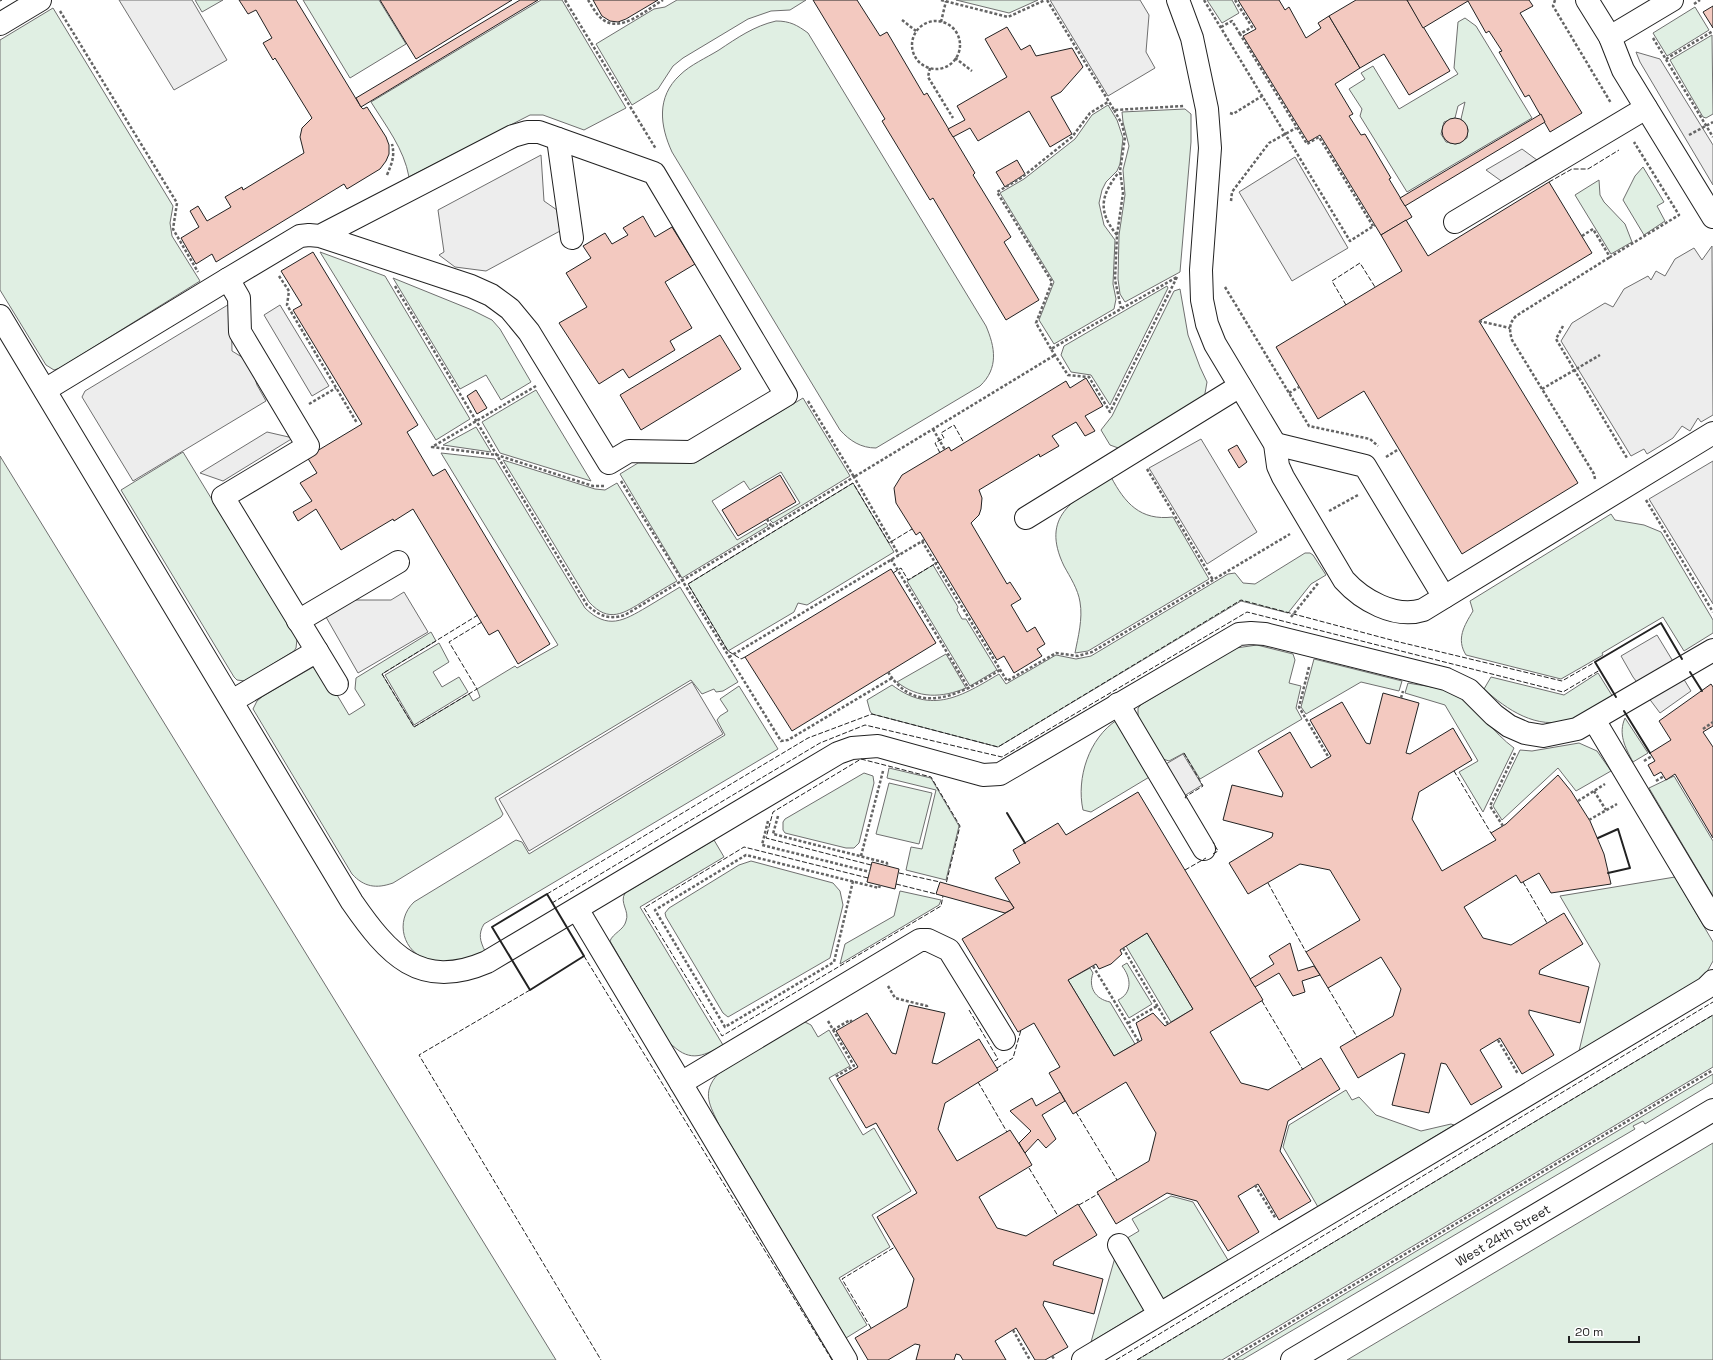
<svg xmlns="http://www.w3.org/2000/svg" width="1713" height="1360" font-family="'Space Grotesk',sans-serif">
<rect width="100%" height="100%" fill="#fff"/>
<!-- green -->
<g fill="#e0efe3" stroke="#6f6f6f" fill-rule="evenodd">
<path d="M195 0H223L202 12Z"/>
<path d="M303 0H379L406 44 350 78Z"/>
<path d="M541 0H562L626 108 584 130 543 115H530L409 177C404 149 386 126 371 102Z"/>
<path d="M677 0H806L790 10 771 11 748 19 683 58 673 66 658 89 632 105 596 44 654 9 665 7Z"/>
<path d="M956 0H1038L1009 13Z"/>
<path d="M1207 0H1232L1239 13 1222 23Z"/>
<path d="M1695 7 1709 30 1667 56 1653 33Z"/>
<path d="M53 8 173 206 170 223 172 236 200 281 60 368 54 370 46 365 0 290V40Z"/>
<path d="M1465 18 1476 26 1532 118 1407 192 1360 116 1362 109 1349 89 1365 79 1361 73 1373 66 1399 109 1458 74 1454 68 1458 22ZM1465 102 1461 119 1468 129 1467 138 1456 144 1446 142 1441 134 1444 122 1455 118 1458 106Z"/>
<path d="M776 21C790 21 797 25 808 33L986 326C995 347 999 368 980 386L876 448C861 448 850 441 840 430L672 152C660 126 656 97 680 75 690 65 706 58 719 50 737 38 754 26 776 21Z"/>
<path d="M1712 35 1713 114 1706 118 1703 117 1670 60Z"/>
<path d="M1108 105 1117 120 1123 138 1120 164 1117 171 1106 182 1102 190 1099 203 1104 225 1115 240 1113 284 1116 299 1114 309 1054 344 1039 320 1054 282 1000 193 1024 179 1075 139 1092 115Z"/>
<path d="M1185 109 1191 114V142L1180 272 1125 302 1120 294 1118 279 1119 235 1125 195 1123 170 1129 146 1123 122 1122 112Z"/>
<path d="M1643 167 1664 202 1657 206 1665 221 1644 235 1623 200 1635 176Z"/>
<path d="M1599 180 1600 195 1604 202 1625 224 1632 242 1611 254 1575 195Z"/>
<path d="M320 252 385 276 470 419 436 440Z"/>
<path d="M393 278 472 310 492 320 500 329 531 382 501 400 486 375 460 389Z"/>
<path d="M1167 286 1168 288 1110 405 1091 375 1071 372 1061 355 1064 346Z"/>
<path d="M1180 289 1188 335 1200 367 1207 382 1204 399 1121 449 1110 445 1101 430 1112 416 1174 291Z"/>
<path d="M536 390 591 481 500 453 482 422Z"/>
<path d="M803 398 850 476 773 523 770 520 800 503 781 472 750 490 744 481 712 501 737 540 766 523 768 526 682 578 620 474 638 463H695Z"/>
<path d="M476 427 491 452 443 445Z"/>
<path d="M183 452 297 639 296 648 294 651 245 681 237 680 234 677 121 490Z"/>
<path d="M441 453 495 459 585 608C608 630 623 621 647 607 658 600 669 594 680 587L738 682 723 691 716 692 714 689 702 694 691 680 495 798 503 814 501 817 393 883C376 889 364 887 352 874L253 709 257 701 263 696 315 666 324 673 349 715 365 705 355 689 356 678 431 632 436 641 382 674 414 727 469 694 473 701 480 697 477 689 515 666 517 668 558 645Z"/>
<path d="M0 456 556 1360H0Z"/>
<path d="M503 460 595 489 605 490 617 483 677 581C666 587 655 594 644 601 624 613 609 624 589 602Z"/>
<path d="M1111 477C1125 503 1140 521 1173 517L1209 579 1088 651 1075 653C1078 637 1083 619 1080 602 1078 589 1070 577 1064 566 1040 516 1073 500 1111 477Z"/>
<path d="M853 483 894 552 807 605 798 603 794 612 728 651 688 584Z"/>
<path d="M1611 514 1615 520 1644 525 1661 532 1713 620V633L1684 651 1663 617 1602 653 1603 655 1561 679 1466 655C1456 639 1464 626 1473 611L1470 601Z"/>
<path d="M1305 553H1310L1313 555 1326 575 1311 584 1288 613 1241 601 998 747 872 714 870 711 867 700 892 685C932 715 962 696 999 674L1006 684 1056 655 1076 659 1091 656 1228 574 1235 573 1243 583 1255 584Z"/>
<path d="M933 565 958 607 957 610 962 619H966L997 670 970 686 907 581Z"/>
<path d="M439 643 449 662 433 672 442 687 459 677 468 692 414 725 385 675Z"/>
<path d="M1257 645 1293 654 1295 660 1289 683 1301 686 1296 708 1302 719 1200 779 1184 753 1169 761 1163 759 1138 717V708L1142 704 1236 648Z"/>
<path d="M946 654 966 688C942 698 918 699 897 682Z"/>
<path d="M1314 659 1402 681 1399 691 1361 682 1306 714 1301 707Z"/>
<path d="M1598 673 1613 697C1599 705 1585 716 1569 720 1537 730 1507 710 1484 689L1491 677 1564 695Z"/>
<path d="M1408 683C1423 686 1443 687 1456 695 1479 708 1493 733 1514 748L1483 812 1459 772 1478 761 1445 705 1405 693Z"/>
<path d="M739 686 778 749 484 924C478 934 480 941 485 951 477 954 468 961 460 963 456 964 449 962 445 962 440 961 434 961 429 960 403 953 394 921 414 902L516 840 522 842 529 854 725 735 717 720 720 716 728 711 720 699Z"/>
<path d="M1625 718 1648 753 1633 762C1625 747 1618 734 1625 718Z"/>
<path d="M1117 720 1151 776 1091 812 1083 810C1076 778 1089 738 1117 720Z"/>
<path d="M1579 743 1597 751 1611 771 1576 791 1558 768 1502 820 1493 806 1520 750 1532 751Z"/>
<path d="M889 768 931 778 959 826 946 880 906 870 911 847 922 849 936 790 887 778Z"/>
<path d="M864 773 873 776 874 783 859 843 854 848H846L785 833 783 830V822L785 819Z"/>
<path d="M1674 776 1713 841V896L1649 788Z"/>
<path d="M889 783 932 793 919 844 876 834Z"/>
<path d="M714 840 724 857 640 907 723 1045C701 1058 688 1062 669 1042L610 941C613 933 624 930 626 921 630 911 619 903 625 893Z"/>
<path d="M751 861 833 883 840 891 843 905 830 958 728 1017 723 1013 666 917 665 913 669 908 739 865Z"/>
<path d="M1675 877 1713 942V961L1708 970 1697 981 1579 1051 1600 964 1560 896Z"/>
<path d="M900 891 941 900 939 905 840 964 845 944 894 916Z"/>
<path d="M1147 933 1193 1009 1171 1022 1126 946Z"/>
<path d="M1127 963 1152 1004 1129 1018 1118 1000C1133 993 1131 977 1122 966Z"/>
<path d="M1090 968 1093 973C1088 987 1095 999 1110 1002L1135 1044 1114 1056 1068 980Z"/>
<path d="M1713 1015V1067L1222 1360H1137Z"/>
<path d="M803 1021 811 1025 818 1037 829 1030 850 1066 829 1078 863 1135 874 1128 911 1191 872 1215 890 1247 839 1278 867 1325 846 1338 719 1125C710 1105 701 1093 718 1074Z"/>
<path d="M1713 1074V1083L1645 1124 1643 1121 1633 1126 1635 1129 1242 1360H1234Z"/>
<path d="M1346 1090 1352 1100 1359 1097 1376 1115 1421 1131 1451 1124 1454 1125 1318 1207 1283 1147 1289 1125Z"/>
<path d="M1713 1143V1360H1347Z"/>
<path d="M1171 1196 1193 1202 1228 1260 1161 1300 1124 1240 1139 1231 1132 1219Z"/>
<path d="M1116 1254 1144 1310 1091 1342Z"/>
</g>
<!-- parking -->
<g fill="#ededed" stroke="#6f6f6f">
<path d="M119 0H192L227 60 174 90Z"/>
<path d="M1050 0H1140L1149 15 1146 52 1155 68 1108 96Z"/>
<path d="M1636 52 1660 59 1713 145V185L1640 62Z"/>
<path d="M1522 149 1541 163 1504 183 1486 170Z"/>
<path d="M541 155 544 201 557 210 560 231 486 271 455 267 439 255 444 252 438 210Z"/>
<path d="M1295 157 1348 248 1292 281 1239 192Z"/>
<path d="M1712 246 1713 415 1701 422 1698 418 1690 431 1682 426 1673 438 1647 454 1644 449 1631 456 1561 341 1572 323 1605 303 1613 307 1624 289 1648 276 1651 280 1656 271 1665 276 1675 259 1694 248 1702 260Z"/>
<path d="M231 303 232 351 250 362 257 385 266 401 133 481 82 397 85 391Z"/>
<path d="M280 305 329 386 312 396 264 315Z"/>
<path d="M267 432 293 438 223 481 200 473Z"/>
<path d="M1201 439 1257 532 1207 564 1149 468Z"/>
<path d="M1713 461V604L1649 499Z"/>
<path d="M404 592 428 632 358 673 326 617 354 600H391Z"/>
<path d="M1657 635 1691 691 1660 713 1633 677 1621 656Z"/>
<path d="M692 682 723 734 529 851 499 799Z"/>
<path d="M1183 754 1202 785 1184 796 1166 764Z"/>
</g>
<!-- building -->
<g fill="#f3c9c0" stroke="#222" fill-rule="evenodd">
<path d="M239 0H296L361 107 363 109 367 107 386 137 389 145V154L386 161 380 169 347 189 344 184 216 262 212 254 196 264 181 238 199 227 190 211 198 206 207 221 231 207 225 197 242 187 243 190 304 153 300 137 302 128 312 118 275 58 273 60 263 43 272 38 256 10 248 14Z"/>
<path d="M380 0H512L416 59Z"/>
<path d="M520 0H538L361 107 356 98Z"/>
<path d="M593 0H658L626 19 618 22 610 21 602 16Z"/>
<path d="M813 0H857L880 36 887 32 924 95 927 93 975 173 973 175 1011 237 1004 242 1039 300 1006 320 933 198 930 200 882 121 885 119Z"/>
<path d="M1238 0H1279L1285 10 1289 7 1306 38 1321 28 1318 23 1329 16 1360 68 1335 84 1353 114 1349 116 1361 135 1365 134 1391 178 1389 179 1412 217 1381 235 1320 135 1308 142 1243 36 1256 29Z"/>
<path d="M1356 0H1407L1450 71 1409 95 1384 54 1360 68 1329 16Z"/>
<path d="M1407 0H1529L1533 6 1520 13 1582 113 1550 132 1529 95 1525 97 1499 52 1502 51 1489 31 1486 33 1468 1 1423 28Z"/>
<path d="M1713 6V28L1703 12Z"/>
<path d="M1007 27 1021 50 1030 45 1036 56 1072 48 1083 67 1061 92 1051 97 1072 134 1050 147 1029 111 978 141 970 128 953 137 948 129 965 120 957 106 1007 77 985 39Z"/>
<path d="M1541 114 1545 122 1405 206 1400 198Z"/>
<circle cx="1455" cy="131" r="13"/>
<path d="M1017 160 1025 174 1005 187 996 172Z"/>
<path d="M1549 182 1592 253 1479 321 1578 483 1462 554 1364 391 1318 419 1276 347 1402 271 1381 235 1406 220 1428 256Z"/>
<path d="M643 216 655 237 672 227 695 264 665 282 692 328 670 341 675 350 629 378 623 369 599 384 559 323 587 307 566 273 591 258 583 246 605 233 612 244 628 235 623 228Z"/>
<path d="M313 252 418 425 407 432 433 476 445 469 550 644 518 664 498 630 489 635 413 509 394 521 393 519 341 550 316 509 298 521 293 512 312 501 300 483 317 473 307 457 362 424 293 310 302 305 281 271Z"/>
<path d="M720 335 741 369 641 430 620 395Z"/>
<path d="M1086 378 1103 406 1085 416 1095 431 1085 436 1076 422 1052 436 1059 446 1040 457 1039 454 979 490 982 498 981 509 979 515 971 523 1007 584 1010 582 1021 599 1011 605 1027 632 1035 627 1045 644 1037 649 1042 656 1014 673 1004 656 997 660 920 532 916 535 896 503 894 488 902 475 949 447 951 451 1066 381 1070 388Z"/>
<path d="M476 390 487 408 477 414 467 396Z"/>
<path d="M1237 445 1247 462 1239 468 1228 450Z"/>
<path d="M780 475 796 502 738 536 722 510Z"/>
<path d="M891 569 936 643 792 731 745 657Z"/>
<path d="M1711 684 1713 687V726L1703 732 1713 747V838L1675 774 1666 780 1661 772 1654 776 1648 765 1655 761 1650 753 1671 740 1659 721Z"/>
<path d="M1383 693 1419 703 1406 753 1410 754 1453 728 1472 760 1419 792 1412 819 1442 871 1496 840 1491 833 1506 824 1558 775 1571 791 1590 821 1604 854 1611 884 1551 893 1539 873 1521 883 1516 875 1464 907 1483 938 1511 945 1564 913 1583 944 1540 970 1539 974 1589 987 1580 1023 1529 1010V1014L1554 1055 1522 1074 1500 1038 1480 1050 1502 1087 1471 1105 1446 1064 1441 1063 1429 1113 1392 1105 1405 1054 1401 1053 1358 1078 1340 1047 1393 1016 1401 989 1381 957 1328 988 1306 952 1360 920 1330 870 1300 864 1248 894 1229 863 1272 837 1273 833 1223 820 1232 785 1282 797 1283 793 1258 751 1290 732 1311 768 1331 756 1310 720 1342 702 1366 743 1370 744Z"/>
<path d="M1138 792 1263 1000 1210 1032 1241 1083 1268 1090 1321 1058 1340 1089 1288 1121 1280 1151 1311 1201 1279 1220 1258 1184 1238 1196 1259 1232 1228 1251 1197 1201 1167 1193 1116 1224 1097 1192 1149 1161 1156 1133 1126 1082 1073 1114 1049 1073 1060 1067 1034 1023 1018 1032 962 939 1014 908 995 878 1020 863 1013 850 1058 823 1066 835ZM1147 933 1193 1009 1165 1026 1153 1013 1136 1023 1142 1040 1114 1056 1068 980 1096 964 1099 969 1111 964 1122 954 1120 950Z"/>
<path d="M872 862 899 869 895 889 867 882Z"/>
<path d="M940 882 1010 902 1014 908 1005 913 936 894Z"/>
<path d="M1290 943 1298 971 1314 966 1320 975 1302 981 1305 992 1293 996 1279 973 1255 987 1250 979 1274 964 1269 956Z"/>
<path d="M909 1005 945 1013 932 1063 937 1064 979 1039 998 1070 945 1103 938 1129 957 1161 1010 1130 1025 1153 1032 1165 979 1197 997 1228 1026 1236 1078 1204 1097 1235 1054 1261 1053 1265 1103 1279 1094 1314 1044 1301 1043 1305 1068 1347 1045 1360H1035L1016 1328 995 1341 1006 1360H963L960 1355 956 1354 954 1360H916L920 1345 915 1344 888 1360H868L855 1338 907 1307 914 1279 877 1217 917 1193 876 1123 866 1128 837 1079 858 1067 836 1031 867 1013 892 1053 896 1054Z"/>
<path d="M1060 1092 1065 1101 1042 1115 1056 1139 1046 1148 1038 1139 1025 1153 1019 1143 1031 1131 1010 1111 1032 1098 1036 1106Z"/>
</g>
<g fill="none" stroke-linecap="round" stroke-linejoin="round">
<!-- minor casing -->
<g stroke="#222" stroke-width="24">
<g id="minor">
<path d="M1178 0 1192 38 1207 109 1210 148 1201 270 1202 300 1207 324 1215 344 1275 444 1278 466 1283 477 1344 580C1362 600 1395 619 1423 610L1713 433"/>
<path d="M1587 0 1610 37 1623 70 1713 217"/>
<path d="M0 24 40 0"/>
<path d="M1610 37 1672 0"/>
<path d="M558 139 572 238"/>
<path d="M1455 222 1646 108"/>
<path d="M228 279 300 236 309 235 320 236 471 286 491 295 510 309 529 332 609 463 629 451 691 452 786 395 654 173 539 132H527L513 136 320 236"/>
<path d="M0 316 352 902C388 954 420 991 487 962L838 753 852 748 878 746 983 775 1000 774 1239 634 1251 633 1265 634 1446 679 1469 690 1494 715 1509 726 1525 733 1543 736 1577 729 1713 650"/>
<path d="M45 390 228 279 239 298 240 332 308 446 223 497 317 651 232 701"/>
<path d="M1275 444 1365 466 1444 597"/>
<path d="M1026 518 1240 386"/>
<path d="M298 621 398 562"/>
<path d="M317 651 337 684"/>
<path d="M1118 704 1204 849"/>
<path d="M1594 720 1713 919"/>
<path d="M577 909 846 1360"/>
<path d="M681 1083 920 940H928L949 950 1004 1039"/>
<path d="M1119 1245 1159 1314"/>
<path d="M1083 1360 1706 988 1713 981"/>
<path id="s1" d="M1292 1360 1713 1110"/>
</g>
</g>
<!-- path -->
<g stroke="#646464" stroke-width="2.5" stroke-dasharray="3 2" stroke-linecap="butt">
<path d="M565 0 656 149"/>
<path d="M588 0C592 6 596 14 601 18 619 35 646 10 663 0"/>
<path d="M941 0 1008 17 1045 0"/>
<path d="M1047 0 1114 110 1184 106"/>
<path d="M1204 0 1350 241 1375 225"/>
<path d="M1235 0 1252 27 1240 34 1307 144 1319 137 1373 226"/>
<path d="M1555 0 1553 6 1611 103"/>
<path d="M1694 4 1700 0"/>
<path d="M60 11 177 203 173 229 198 272"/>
<path d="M902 20 916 31"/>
<circle cx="936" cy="45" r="24"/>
<path d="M941 22 946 1"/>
<path d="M1221 27 1232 21 1240 34"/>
<path d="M1653 38 1713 137"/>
<path d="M955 58 972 71"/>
<path d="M1666 59 1713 31"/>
<path d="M930 68 928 77 953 118"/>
<path d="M1114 110 1122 124 1125 137 1120 171 1123 193 1117 235 1115 280 1121 308"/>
<path d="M1230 113 1233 114 1262 96"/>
<path d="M1689 135 1713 122"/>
<path d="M387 175C392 163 395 156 392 144"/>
<path d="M1231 201 1232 192 1269 143 1296 128"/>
<path d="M1117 235C1097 211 1101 195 1119 172"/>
<path d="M1582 236 1593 229 1610 257 1679 215 1634 142"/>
<path d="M279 276 289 291 287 305 357 423"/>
<path d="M1177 277 1110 412 1089 377 1068 375 1051 349 1177 277H1178"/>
<path d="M395 286 587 605C599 616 609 620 625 615L854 477 899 555"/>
<path d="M1225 287 1309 426 1370 439 1378 446"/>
<path d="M1479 321 1510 328"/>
<path d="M1563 326 1556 339 1627 458"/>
<path d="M1051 349 1036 323 1052 282 997 192 1021 178 1072 137 1090 113 1108 102"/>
<path d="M536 386 432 447 497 455 593 486H604"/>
<path d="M1542 389 1600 355"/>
<path d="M1289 393 1299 387"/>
<path d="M808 401 854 477 1055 355"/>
<path d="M309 404 336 388"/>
<path d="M933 429 945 450"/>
<path d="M1386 457 1399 449"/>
<path d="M1147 469 1213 580"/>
<path d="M1595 479 1594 474 1512 340C1509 330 1509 323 1516 316L1610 257"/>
<path d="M621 481 781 741 788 740 892 678"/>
<path d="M1646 500 1713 612"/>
<path d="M1329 511 1358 495"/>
<path d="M767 519 772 527"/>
<path d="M922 541 1007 681 1056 653 1078 656 1092 652 1290 534"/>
<path d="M891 559 969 689"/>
<path d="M1291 617 1319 582"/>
<path d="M729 657 924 540"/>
<path d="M1309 667 1299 707 1329 758"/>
<path d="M888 672C918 720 964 692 1000 670"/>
<path d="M1401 698 1403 691"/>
<path d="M1703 729 1713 722"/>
<path d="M1644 761 1652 756"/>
<path d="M1656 781 1664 776"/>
<path d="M1594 791 1606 810"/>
<path d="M1578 801 1605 784"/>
<path d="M778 816 773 834 887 863V866"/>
<path d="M1589 820 1617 804"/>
<path d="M768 821 762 845 870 872"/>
<path d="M1503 826 1490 806 1515 753"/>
<path d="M861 856 883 771"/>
<path d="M853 881 834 962 725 1027 655 910 746 855 879 888 880 885"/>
<path d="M1123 948 1168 1024"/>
<path d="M1093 966 1139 1042"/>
<path d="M888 986 895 998 927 1006V1009"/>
<path d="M828 1021 854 1066 835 1077"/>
<path d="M1128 1023 1157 1006"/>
<path d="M833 1030 850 1020 852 1022"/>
<path d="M1498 1040 1518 1074"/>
<path d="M1255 1185 1276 1219"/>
<path d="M1013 1330 1030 1360"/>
<path d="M1052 1356 1055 1360"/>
<path d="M1228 1360 1713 1070"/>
</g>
<!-- minor -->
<use href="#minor" stroke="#fff" stroke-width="22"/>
<!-- fence -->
<g stroke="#222" stroke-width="1" stroke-dasharray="5 2" stroke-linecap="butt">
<path d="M0 1 2 0"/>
<path d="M1549 182 1572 169H1588L1619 150"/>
<path d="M1346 305 1332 281 1360 263 1375 287"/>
<path d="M940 453 935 443 944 438 941 433 954 425 964 443"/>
<path d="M893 573 901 568 908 580 938 562"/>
<path d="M478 615 382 674 414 727 477 689 449 642 482 622"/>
<path d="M745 657 741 659 728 651 688 584 853 483 889 543 912 529"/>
<path d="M1184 753 1203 786 1185 797 1187 800"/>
<path d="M1454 771 1491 833"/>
<path d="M1213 854 1218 851 1213 842"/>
<path d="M871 865 766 838 773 812 861 759 931 777 960 826 946 884"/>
<path d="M1185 870 1206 858"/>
<path d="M899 873 940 882"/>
<path d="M868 878 744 847 644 908 722 1036 941 906 943 896"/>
<path d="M1523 882 1547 923"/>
<path d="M1268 883 1306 952"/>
<path d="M896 884 936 894"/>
<path d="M547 894 808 738 872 714 998 747 1241 600 1395 641 1562 681 1595 662"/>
<path d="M552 903 820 743 865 725 1002 757 1247 612 1563 692 1600 670"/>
<path d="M584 956 832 1360"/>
<path d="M1328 988 1357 1037"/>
<path d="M530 990 419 1055 601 1360"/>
<path d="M1262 1001 1303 1070"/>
<path d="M969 1010 998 1059 993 1062"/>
<path d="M997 1068 1013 1058 1021 1030"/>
<path d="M978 1082 1007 1132"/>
<path d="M1076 1112 1117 1180"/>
<path d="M1029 1168 1058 1216"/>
<path d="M1079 1205 1098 1194"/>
<path d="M871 1328 842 1279 895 1247"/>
<path d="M1116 1360 1713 1002"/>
<path d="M1137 1360 1713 1015"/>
</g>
<!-- wall -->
<g stroke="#222" stroke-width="2">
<path d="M1690 672 1702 691"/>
<path d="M1616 697 1595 662 1661 623 1682 659"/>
<path d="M1624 711 1650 753"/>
<path d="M1007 813 1025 843"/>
<path d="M1598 838 1618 829 1630 868 1608 873"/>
<path d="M547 894 584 956 530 990 492 927Z"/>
</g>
</g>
<g text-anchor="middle" stroke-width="3" stroke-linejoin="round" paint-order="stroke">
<!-- street labels -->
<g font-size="13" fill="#222" stroke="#fff">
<text dy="5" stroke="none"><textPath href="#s1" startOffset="245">West 24th Street</textPath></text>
</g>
</g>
<!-- scale -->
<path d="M1569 1336v6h70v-6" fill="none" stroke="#222222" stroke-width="2"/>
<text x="1575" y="1336" font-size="12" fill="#222222" stroke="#ffffff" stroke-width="3" paint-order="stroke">20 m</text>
</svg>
